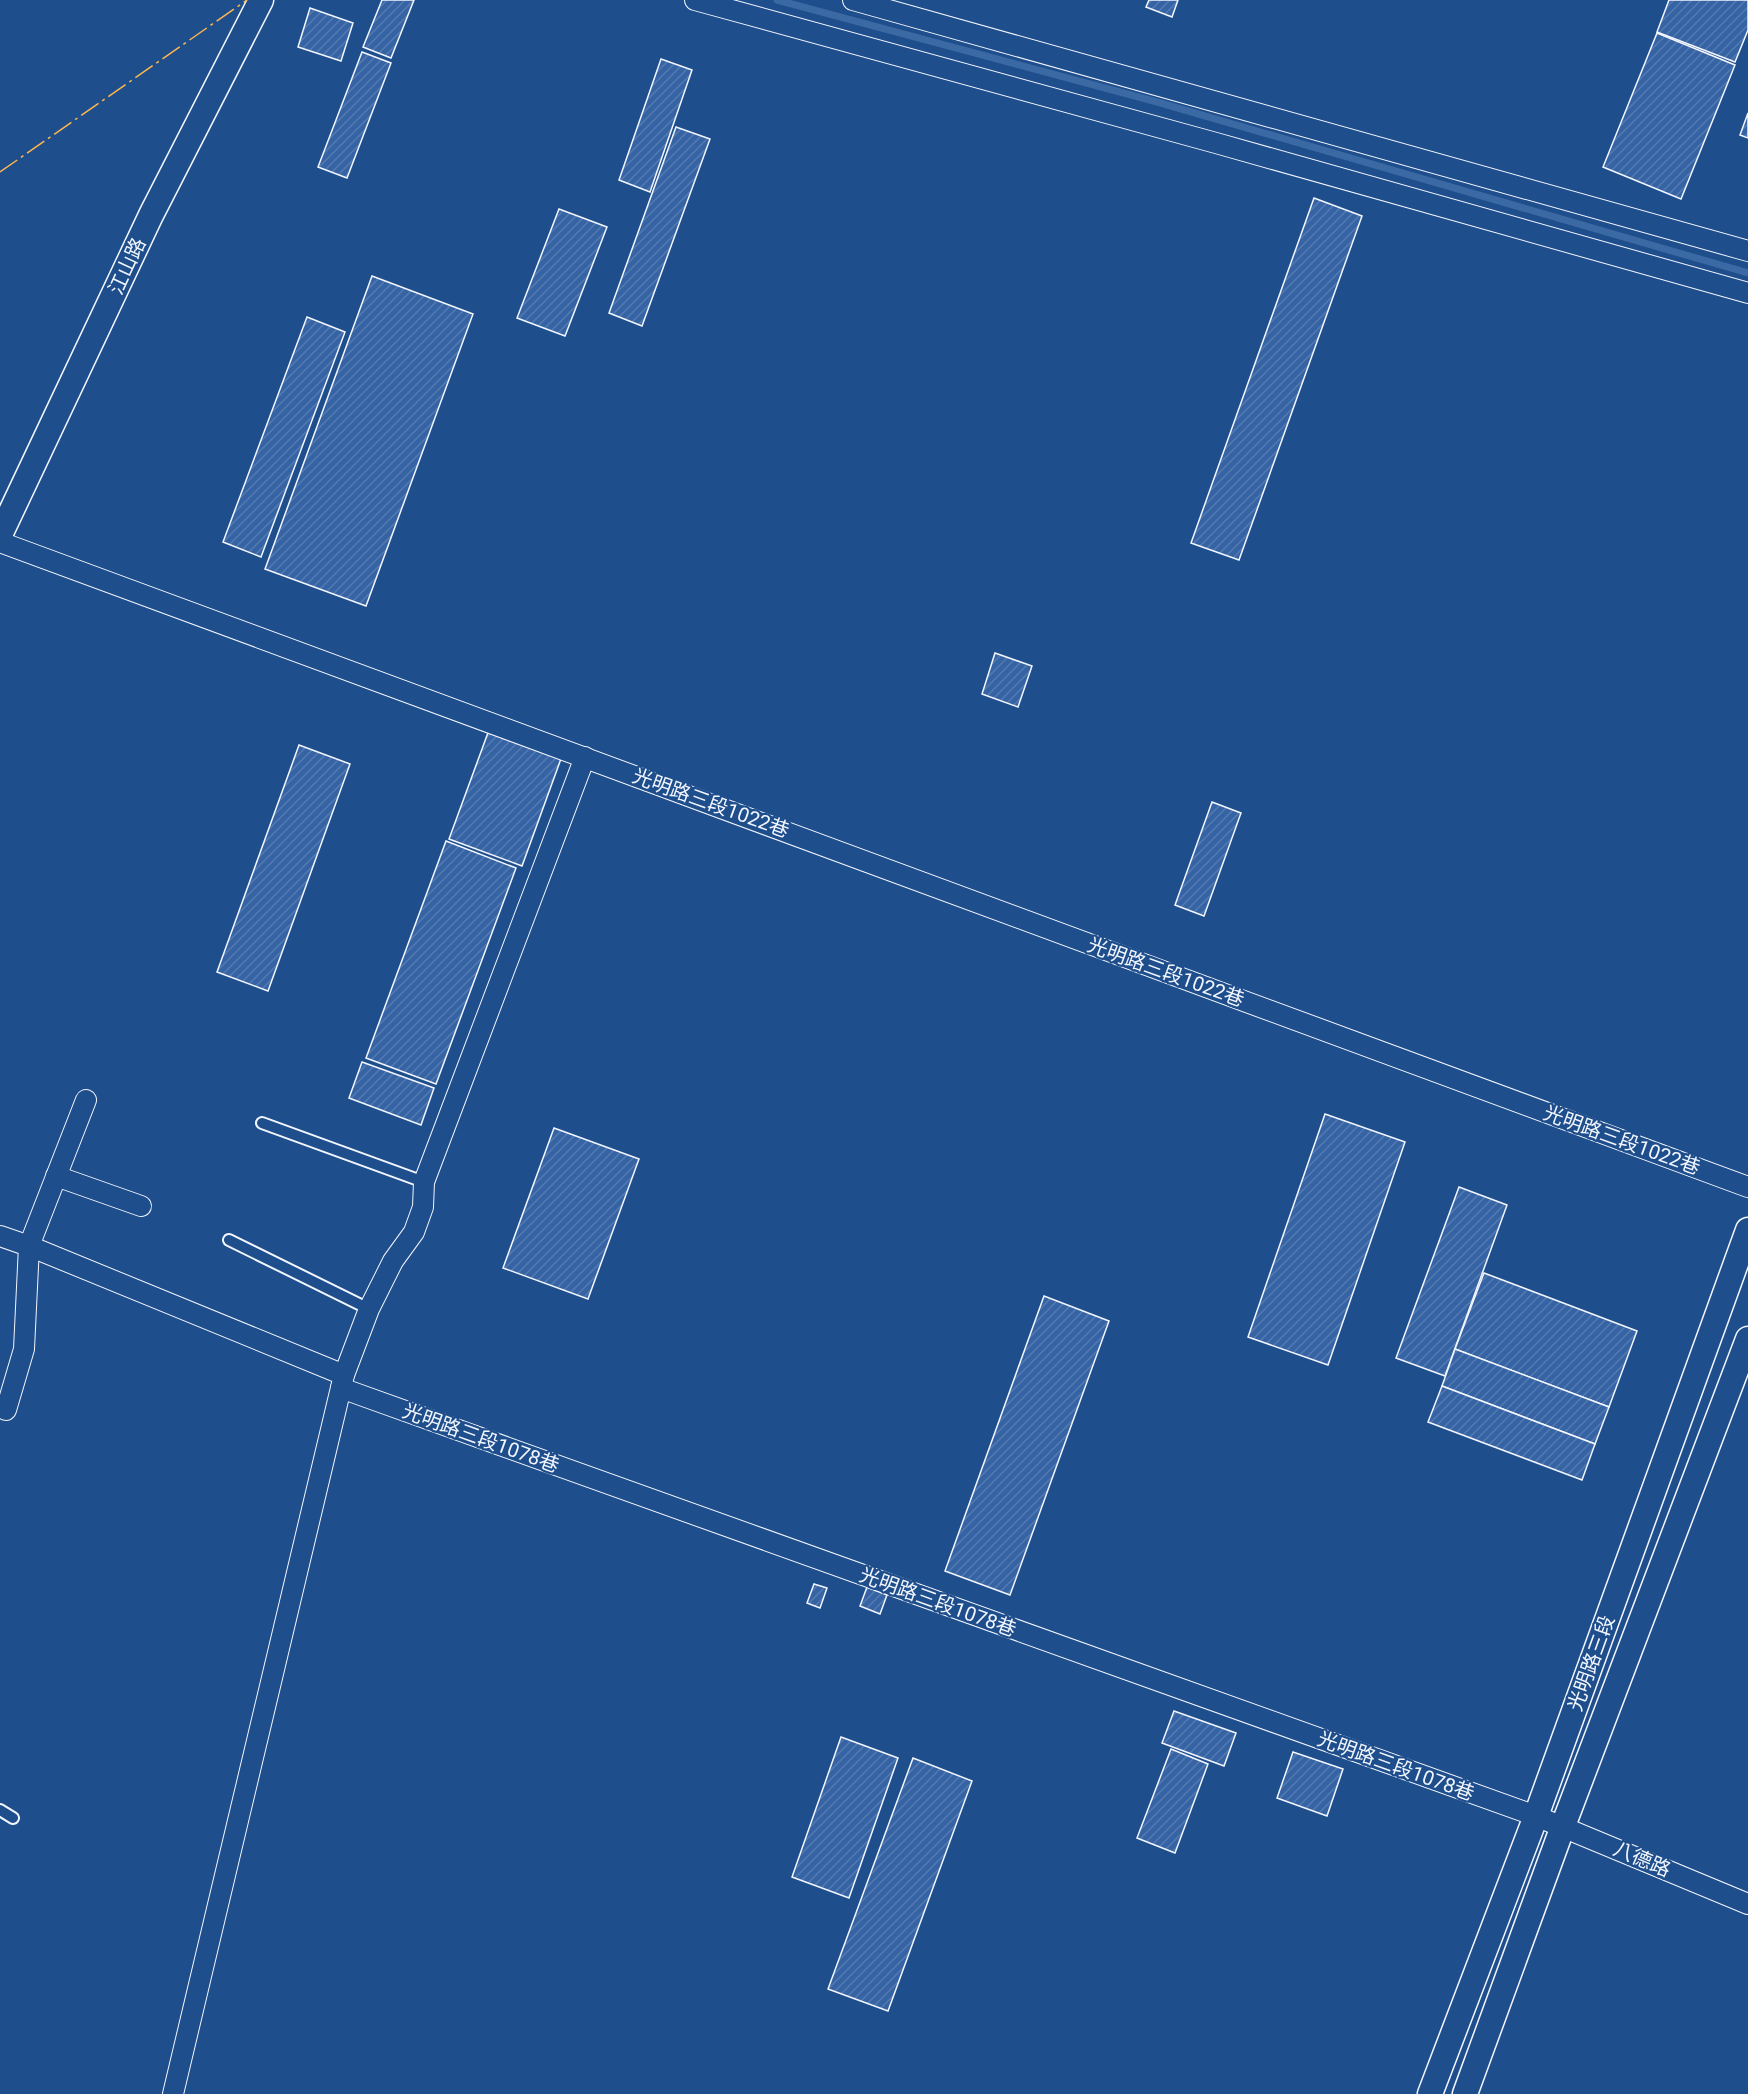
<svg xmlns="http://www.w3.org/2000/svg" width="1748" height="2094" font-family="Roboto,'Noto Sans TC',sans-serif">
<defs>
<pattern id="building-hatch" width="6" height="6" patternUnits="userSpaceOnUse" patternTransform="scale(1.5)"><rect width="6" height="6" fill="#3563a3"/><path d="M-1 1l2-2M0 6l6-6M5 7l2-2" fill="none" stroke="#537ab1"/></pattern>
</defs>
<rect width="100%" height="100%" fill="#1f4e8c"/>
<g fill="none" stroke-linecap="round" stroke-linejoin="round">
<!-- stream -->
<path stroke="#3b69a3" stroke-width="7" d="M777 0 1157 102 1748 273"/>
</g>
<!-- building -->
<g fill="url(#building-hatch)" stroke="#f2f6ff" stroke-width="1.5">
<path d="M382 0H414L391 58 363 47Z"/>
<path d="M1149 0H1178L1172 17 1146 7Z"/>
<path d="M1669 0H1748V30L1735 62 1657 32Z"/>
<path d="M310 8 353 23 341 61 298 47Z"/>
<path d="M1657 33 1735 65 1681 199 1603 167Z"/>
<path d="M362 52 391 63 347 178 318 167Z"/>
<path d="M661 59 692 70 650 192 619 180Z"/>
<path d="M1748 113V138L1740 135Z"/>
<path d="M676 127 710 139 642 326 609 313Z"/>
<path d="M1314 198 1362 216 1239 560 1191 543Z"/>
<path d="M559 209 607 227 565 336 517 318Z"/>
<path d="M372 276 473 314 366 606 265 569Z"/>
<path d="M307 317 345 332 261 557 223 542Z"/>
<path d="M995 653 1032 666 1018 707 982 694Z"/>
<path d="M489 730 562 756 522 866 449 839Z"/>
<path d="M299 745 350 764 268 991 217 972Z"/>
<path d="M1212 802 1241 813 1204 916 1175 905Z"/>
<path d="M446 841 516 868 436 1084 366 1058Z"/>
<path d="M362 1062 434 1088 421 1125 349 1098Z"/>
<path d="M1325 1114 1405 1142 1328 1365 1248 1337Z"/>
<path d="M554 1128 639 1159 588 1299 503 1268Z"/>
<path d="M1459 1187 1507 1205 1445 1376 1396 1358Z"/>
<path d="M1484 1273 1637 1331 1609 1407 1455 1349Z"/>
<path d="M1044 1296 1109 1321 1010 1595 945 1571Z"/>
<path d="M1455 1349 1609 1407 1595 1444 1442 1386Z"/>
<path d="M1442 1386 1595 1444 1582 1480 1428 1422Z"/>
<path d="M814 1584 827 1588 820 1608 807 1603Z"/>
<path d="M867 1587 887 1595 880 1614 860 1606Z"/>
<path d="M1174 1711 1236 1733 1224 1766 1162 1743Z"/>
<path d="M841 1737 898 1758 849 1898 792 1877Z"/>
<path d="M1171 1749 1208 1764 1175 1853 1137 1838Z"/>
<path d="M1293 1752 1343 1769 1327 1816 1277 1798Z"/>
<path d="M913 1758 972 1781 888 2011 828 1989Z"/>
</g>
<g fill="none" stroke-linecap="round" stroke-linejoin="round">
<!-- service casing -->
<g stroke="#f2f6ff" stroke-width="14">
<g id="service">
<path d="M262 1123 424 1182"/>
<path d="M229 1240 369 1309"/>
<path d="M0 1810 13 1818"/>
</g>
</g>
<!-- minor casing -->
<g stroke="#f2f6ff" stroke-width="22">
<g id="minor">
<path d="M695 0 1216 143 1748 293"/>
<path d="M853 0 1748 251"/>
<path d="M0 542 1748 1187"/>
<path d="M56 1176 141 1206"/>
<path d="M0 1236 29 1246 344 1375"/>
<path d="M341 1388 1536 1816 1748 1904"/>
<path d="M6 1410 24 1349 29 1246 86 1100"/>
<path d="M173 2094 344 1375 369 1309 393 1261 414 1232 423 1207 424 1182 585 757"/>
</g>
</g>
<!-- tertiary casing -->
<g stroke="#f2f6ff" stroke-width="27">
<g id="tertiary">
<path d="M0 535 151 215 261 0"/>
<path d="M1430 2094 1536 1816 1748 1230"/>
<path d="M1465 2094 1563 1826 1748 1339"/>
</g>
</g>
<!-- service -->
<use href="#service" stroke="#1f4e8c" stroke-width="10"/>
<!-- minor -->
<use href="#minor" stroke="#1f4e8c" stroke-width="20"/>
<!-- tertiary -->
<use href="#tertiary" stroke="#1f4e8c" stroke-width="24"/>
<!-- power -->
<path stroke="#ffb74d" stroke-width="1.5" stroke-dasharray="21 4.5 3 4.5" stroke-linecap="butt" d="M0 172 247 0"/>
</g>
<g text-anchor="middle" stroke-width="4.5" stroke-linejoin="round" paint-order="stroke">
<!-- street labels -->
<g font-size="20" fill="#f2f6ff" stroke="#1f4e8c">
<text transform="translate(127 266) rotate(-65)" y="7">江山路</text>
<text transform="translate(711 803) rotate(20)" y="7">光明路三段1022巷</text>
<text transform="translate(1166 972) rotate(20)" y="7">光明路三段1022巷</text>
<text transform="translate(1622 1140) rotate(20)" y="7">光明路三段1022巷</text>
<text transform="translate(481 1438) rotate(20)" y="7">光明路三段1078巷</text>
<text transform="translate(938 1602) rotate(20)" y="7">光明路三段1078巷</text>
<text transform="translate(1591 1663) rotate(-70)" y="7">光明路三段</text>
<text transform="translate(1396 1766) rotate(20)" y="7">光明路三段1078巷</text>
<text transform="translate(1642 1859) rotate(23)" y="7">八德路</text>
</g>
</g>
</svg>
